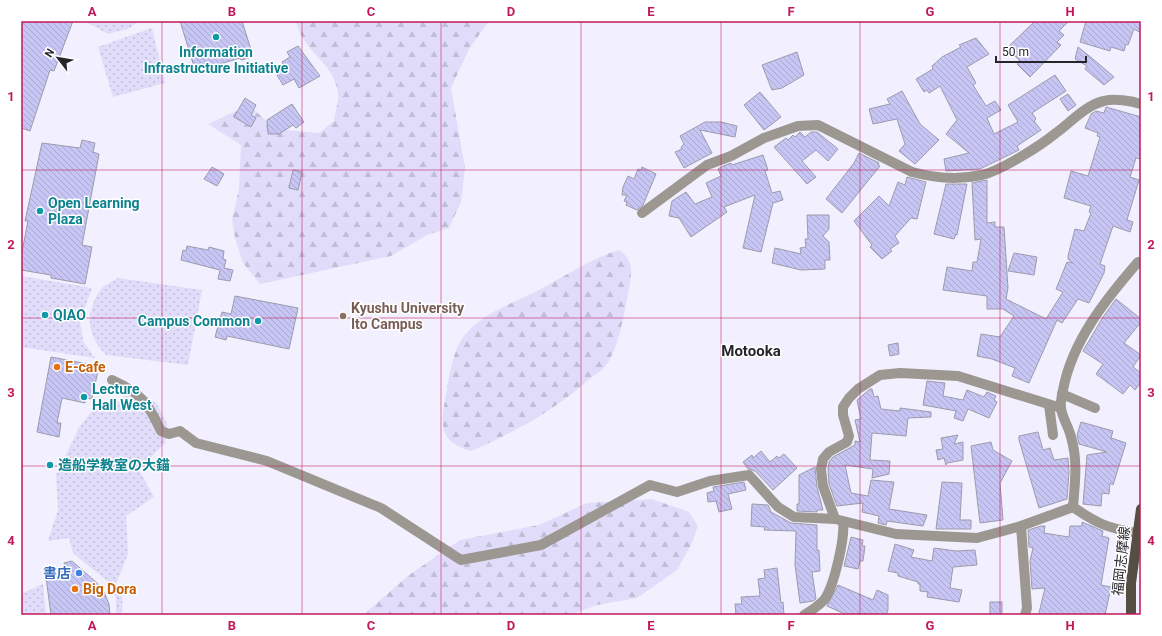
<svg xmlns="http://www.w3.org/2000/svg" width="1162" height="636" font-family="Roboto,'Noto Sans JP',sans-serif">
<defs>
<pattern id="grass-dots" width="8" height="8" patternUnits="userSpaceOnUse"><rect width="8" height="8" fill="#e0dcf9"/><path d="M2 2h.1M6 6h.1" fill="none" stroke="#c0bdd6" stroke-width="1.8" stroke-linecap="round"/></pattern>
<pattern id="forest-firs" width="22" height="20" patternUnits="userSpaceOnUse"><rect width="22" height="20" fill="#e0dcf9"/><path d="M5 1l3.5 6h-7zM16 11l3.5 6h-7z" fill="#c0bdd6"/></pattern>
<pattern id="building-back-hatch" width="6" height="6" patternUnits="userSpaceOnUse"><rect width="6" height="6" fill="#c7c5f3"/><path d="M-1 5l2 2M0 0l6 6M5-1l2 2" fill="none" stroke="#aba9d0"/></pattern>
</defs>
<rect width="100%" height="100%" fill="#f2f0fe"/>
<!-- grass -->
<g fill="url(#grass-dots)">
<path d="M84 21H139L128 29 108 34Z"/>
<path d="M152 28 165 83 113 97 98 47Z"/>
<path d="M21 276 92 288 80 321 83 341 95 358 21 347Z"/>
<path d="M118 278 202 290 188 365 106 355C91 339 85 323 94 302 96 297 100 289 104 286 108 283 114 281 118 278Z"/>
<path d="M125 380 157 404 167 424 165 443 139 470 154 497 126 516 128 554 116 584C123 593 124 603 121 615H116V597L106 580 73 553 69 538 48 541 58 510 56 475 80 426 100 401 123 402Z"/>
<path d="M43 584 46 615H21V594Z"/>
</g>
<!-- forest -->
<g fill="url(#forest-firs)">
<path d="M296 21H489L469 49 451 88 465 168 461 202 449 228 427 235 391 256 260 284 243 263 235 238 232 220 239 189 241 145 208 124 249 105 275 129 319 133 334 121C335 112 339 101 338 93 335 63 301 50 296 21Z"/>
<path d="M619 250C636 261 631 277 628 294 624 315 619 346 607 364 602 371 592 376 586 382 549 414 516 431 471 451 445 443 440 433 444 406 448 387 451 352 464 336 482 313 509 305 535 292 563 278 589 259 619 250Z"/>
<path d="M652 499 689 512 698 526 692 543 677 570 637 598 597 605 570 615H363L409 575 460 540 539 525 587 503Z"/>
</g>
<!-- building -->
<g fill="url(#building-back-hatch)" stroke="#9c9bac">
<path d="M21 21H73L54 71 50 70 30 131 21 128Z"/>
<path d="M180 21H242L252 53 248 54 249 58 241 60 240 58 207 68 205 67 195 70Z"/>
<path d="M1035 21H1069L1059 31 1064 35 1057 42 1061 45 1030 77 1017 64 1020 61 1007 48Z"/>
<path d="M1086 21H1141V33L1134 29 1128 45 1126 44 1124 51 1111 47 1110 51 1080 42Z"/>
<path d="M976 38 989 54 967 67 976 83 973 85 986 106 995 101 1001 110 987 118 994 134 1018 122 1008 105 1055 75 1066 91 1032 113 1036 119 1034 121 1041 130 1017 146 1019 150 980 169 946 171 944 159 969 153 946 134 957 120 940 86 929 93 927 90 924 92 916 79 933 69 932 66 942 57 961 47 959 45Z"/>
<path d="M298 46 320 76 299 88 294 79 283 85 277 75 284 66 282 62 290 57 287 52Z"/>
<path d="M1078 47 1093 59 1114 77 1104 85 1085 69 1087 66 1075 59Z"/>
<path d="M797 52 804 75 782 88 772 90 762 65Z"/>
<path d="M902 91 920 124 939 140 915 164 899 151 905 144 897 119 873 124 869 109 890 104 887 99Z"/>
<path d="M760 92 781 117 764 130 744 105Z"/>
<path d="M1068 94 1076 105 1068 111 1060 99Z"/>
<path d="M245 98 256 105 251 115 256 118 251 127 234 117Z"/>
<path d="M292 104 304 122 296 128 293 125 279 134H268L267 120Z"/>
<path d="M1106 107 1141 117V159L1136 158 1130 177 1139 180 1127 220 1133 222 1130 232 1113 226 1100 264 1105 266 1104 273 1089 303 1078 299 1062 323 1057 320 1029 383 1012 376 1015 368 992 359 977 356 981 334 1000 337 1014 316 1003 309H987V296L943 290 947 267 972 271 973 262H977L981 239 975 240 972 183 987 180V223L995 222V227H1004L1008 288 1006 299 1046 319 1063 292 1056 289 1067 262 1073 263 1068 259V256L1075 229 1084 231 1091 213 1089 212 1091 206 1064 198 1071 171 1088 176 1100 137 1097 136 1098 133 1085 128 1091 114 1096 111 1104 113Z"/>
<path d="M705 122H721L737 126 735 137 700 130 712 153 684 168 675 152 682 149 681 147 684 144 680 136Z"/>
<path d="M800 132 805 137 811 132H817L838 149 828 161 816 150 802 161 816 177 807 184 774 147 786 138 788 140 793 135 795 137Z"/>
<path d="M82 140 95 143 93 152 99 154 82 245 92 247 85 284 51 278V275L21 270V257L28 221H25L42 143 80 148Z"/>
<path d="M859 153 879 163 878 165 880 166 842 213 826 199 854 163Z"/>
<path d="M763 155 768 170 765 171 772 193 780 191 783 200 773 203 761 252 743 248 755 195 724 207 727 212 691 237 679 218 669 216 672 201 686 192 695 204 712 197 706 183 721 176 718 169 723 166 731 163 732 165Z"/>
<path d="M212 167 224 174 217 186 204 179Z"/>
<path d="M642 167 656 174 643 205 637 210 626 205 627 202 624 201 627 195H622L623 187 628 176 634 179 638 169 641 170Z"/>
<path d="M293 170 302 172 298 190 289 188Z"/>
<path d="M907 177 926 182 917 219 911 218 895 236 899 243 890 249 892 251 882 259 870 247 872 245 854 221 879 196 889 206 898 182 905 185Z"/>
<path d="M946 184H967L957 235 956 234 954 239 934 234Z"/>
<path d="M807 215H829V229L823 236 829 242 830 260H825V269L801 270 772 263 775 248 801 254 800 248 806 247 805 239H808Z"/>
<path d="M187 246 208 250 209 247 224 251 223 259 226 260 224 268 233 270 230 281 218 279 220 270 181 260 183 250 186 251Z"/>
<path d="M1014 253 1037 257 1034 275 1008 271Z"/>
<path d="M235 296 298 308 289 349 227 336 226 340 215 337 222 312 231 314Z"/>
<path d="M1116 299 1141 319V322L1124 343 1141 355 1133 367 1141 373V382L1135 390 1130 385 1123 394 1096 374 1103 364 1083 351 1103 317Z"/>
<path d="M898 343 899 354 890 356 888 345Z"/>
<path d="M51 357 99 366 92 399 86 398 85 403 62 398 57 423H61L59 437 37 432Z"/>
<path d="M927 381 945 383 943 396 963 400 967 390 984 397 987 392 996 396 994 400 997 402 989 418 968 409 963 421 954 418 956 411 923 405Z"/>
<path d="M870 389H872L874 397 878 396 881 409 900 411V408L931 412V417L908 418 906 436 872 433 870 460 890 461 889 474 872 478 873 469 845 465 851 493 868 496 871 480 894 482 889 509 927 515 923 526 887 521 886 525 878 523 879 516 862 512 863 503 837 506 829 484 828 469 829 462 833 457 855 445V441L860 442 855 420 861 419 857 400Z"/>
<path d="M1081 422 1113 431 1111 438 1126 443 1113 485 1110 483 1109 494 1102 493 1101 506 1083 504 1087 455 1107 452 1079 444 1077 435Z"/>
<path d="M1038 432 1043 450 1050 448 1054 460 1068 458 1069 472 1067 499 1039 508 1019 440V436Z"/>
<path d="M958 435 954 444 963 442V460L947 463 946 465 944 458 938 460 936 450 943 449 941 438Z"/>
<path d="M991 442 993 450 1012 461 1000 483 1003 520 980 523 971 446Z"/>
<path d="M761 451 770 462 777 456 779 458 784 454 797 468 773 490 755 471 748 469 743 462 752 455 753 458Z"/>
<path d="M815 467 817 487 823 510H817V512L797 511V504H799V475Z"/>
<path d="M744 482 746 490 728 494 732 509 719 512 716 501 708 502 707 493 714 491 713 487Z"/>
<path d="M942 482 962 483 960 520H971V529H936Z"/>
<path d="M752 504 768 505 771 512 791 523 817 525V551L819 550 820 571 812 572 816 599 813 601 800 603 795 565 796 531 764 530 765 527 751 526Z"/>
<path d="M1082 522 1103 531 1102 536 1109 538 1101 585 1111 587 1105 615H1043L1039 613 1045 588 1032 589 1030 561 1033 548 1029 547 1028 530 1041 526H1045L1044 533 1069 537 1070 526H1082Z"/>
<path d="M851 537 863 540 862 546H865L863 561H860L858 569 844 566Z"/>
<path d="M895 544 914 550 911 557 932 561 934 548 956 551 975 550 977 565 953 567 950 588 962 590 959 602 927 597 928 592 920 591V584H918V582L898 576V573L888 571Z"/>
<path d="M72 561 97 583 104 592 109 604 110 615H51L45 570 65 567 64 563Z"/>
<path d="M777 568 781 603 783 602 784 615H736L735 604H742L741 597 760 596 758 579 765 578 764 570Z"/>
<path d="M838 585 873 600 877 590 888 595V610L886 615H847L827 606Z"/>
<rect x="990" y="602" width="12" height="13"/>
</g>
<g fill="none" stroke-linecap="round" stroke-linejoin="round">
<!-- street -->
<g stroke="#9c9791" stroke-width="10">
<path d="M642 213 707 165 731 156 764 138 798 126 818 125 912 172C934 178 959 180 982 175 1002 170 1040 146 1056 133 1071 122 1086 105 1104 101 1114 98 1132 101 1141 104"/>
<path d="M112 380C141 393 148 403 161 431L169 434 180 431 196 443 267 461 381 508 461 560 541 545 650 485 677 492 710 481 749 475 778 507 794 517 835 519 896 534 977 538 1021 526 1073 507"/>
<path d="M1062 394 1095 408"/>
<path d="M1049 405 1053 435"/>
<path d="M835 519 823 486 821 469 823 459 829 452 847 442 849 436 843 415V407L849 398 858 389 880 375 900 373 958 376 1061 408"/>
<path d="M1021 526 1027 608 1025 615"/>
<path d="M1137 533C1107 528 1098 524 1073 507 1075 483 1078 460 1071 437 1069 427 1062 418 1061 408 1060 403 1062 395 1063 390 1072 341 1106 299 1138 262H1141"/>
<path d="M804 615C811 611 818 606 824 600 834 587 845 538 843 522"/>
</g>
<!-- primary -->
<path stroke="#574e43" stroke-width="10" d="M1131 615V583L1141 509"/>
</g>
<!-- grid -->
<path fill="none" stroke="#c2185b" stroke-width="1" stroke-opacity="0.55" d="M162 21V615M302 21V615M441 21V615M581 21V615M721 21V615M860 21V615M1000 21V615M21 170H1141M21 318H1141M21 466H1141"/>
<!-- markers -->
<g fill="#0f9aa8" stroke="#fff" stroke-width="1.5">
<circle cx="216" cy="37" r="4"/>
<circle cx="40" cy="211" r="4"/>
<circle cx="45" cy="315" r="4"/>
<circle cx="258" cy="321" r="4"/>
<circle cx="84" cy="397" r="4"/>
<circle cx="50" cy="465" r="4"/>
</g>
<circle fill="#8d6e63" stroke="#fff" stroke-width="1.5" cx="343" cy="316" r="4"/>
<g fill="#e8710a" stroke="#fff" stroke-width="1.5">
<circle cx="57" cy="367" r="4"/>
<circle cx="75" cy="589" r="4"/>
</g>
<circle fill="#3f7fe0" stroke="#fff" stroke-width="1.5" cx="79" cy="573" r="4"/>
<g text-anchor="middle" stroke-width="3" stroke-linejoin="round" paint-order="stroke">
<!-- culture labels -->
<g font-size="14" font-weight="bold" fill="#0d838f" stroke="#fff" text-anchor="start">
<text x="216" y="57" text-anchor="middle">Information<tspan x="216" dy="16">Infrastructure Initiative</tspan></text>
<text x="48" y="208">Open Learning<tspan x="48" dy="16">Plaza</tspan></text>
<text x="53" y="320">QIAO</text>
<text x="250" y="326" text-anchor="end">Campus Common</text>
<text x="92" y="394">Lecture<tspan x="92" dy="16">Hall West</tspan></text>
<text x="58" y="470">造船学教室の大錨</text>
</g>
<!-- education labels -->
<g font-size="14" font-weight="bold" fill="#785e54" stroke="#fff" text-anchor="start">
<text x="351" y="313">Kyushu University<tspan x="351" dy="16">Ito Campus</tspan></text>
</g>
<!-- food labels -->
<g font-size="14" font-weight="bold" fill="#c56008" stroke="#fff" text-anchor="start">
<text x="65" y="372">E-cafe</text>
<text x="83" y="594">Big Dora</text>
</g>
<!-- street labels -->
<g font-size="14" fill="#26252c" stroke="#fff">
<text transform="translate(1121 561) rotate(-84)" y="5">福岡志摩線</text>
</g>
<!-- shop labels -->
<g font-size="14" font-weight="bold" fill="#366cbe" stroke="#fff" text-anchor="end">
<text x="71" y="578">書店</text>
</g>
<!-- neighbourhood labels -->
<g font-size="15" font-weight="bold" fill="#26252c" stroke="#fff">
<text x="751" y="356">Motooka</text>
</g>
</g>
<!-- border -->
<rect width="1162" height="636" fill="none" stroke="#ffffff" stroke-width="44"/>
<!-- north arrow -->
<g transform="translate(58 58) rotate(301)" stroke="#ffffff" stroke-width="3" paint-order="stroke">
<path d="M0-3L7 15L0 10L-7 15Z" fill="#26252c"/>
<text y="-6" font-size="11" font-weight="bold" text-anchor="middle" fill="#26252c">N</text>
</g>
<!-- scale -->
<path d="M996 56v6h90v-6" fill="none" stroke="#26252c" stroke-width="2"/>
<text x="1002" y="56" font-size="12" fill="#26252c" stroke="#ffffff" stroke-width="3" paint-order="stroke">50 m</text>
<rect x="22" y="22" width="1118" height="592" fill="none" stroke="#c2185b" stroke-width="1.5"/>
<g font-size="13" text-anchor="middle" font-weight="bold" fill="#c2185b">
<text x="92" y="16">A</text>
<text x="232" y="16">B</text>
<text x="371" y="16">C</text>
<text x="511" y="16">D</text>
<text x="651" y="16">E</text>
<text x="791" y="16">F</text>
<text x="930" y="16">G</text>
<text x="1070" y="16">H</text>
<text x="11" y="101">1</text>
<text x="1151" y="101">1</text>
<text x="11" y="249">2</text>
<text x="1151" y="249">2</text>
<text x="11" y="397">3</text>
<text x="1151" y="397">3</text>
<text x="11" y="545">4</text>
<text x="1151" y="545">4</text>
<text x="92" y="630">A</text>
<text x="232" y="630">B</text>
<text x="371" y="630">C</text>
<text x="511" y="630">D</text>
<text x="651" y="630">E</text>
<text x="791" y="630">F</text>
<text x="930" y="630">G</text>
<text x="1070" y="630">H</text>
</g>
</svg>
